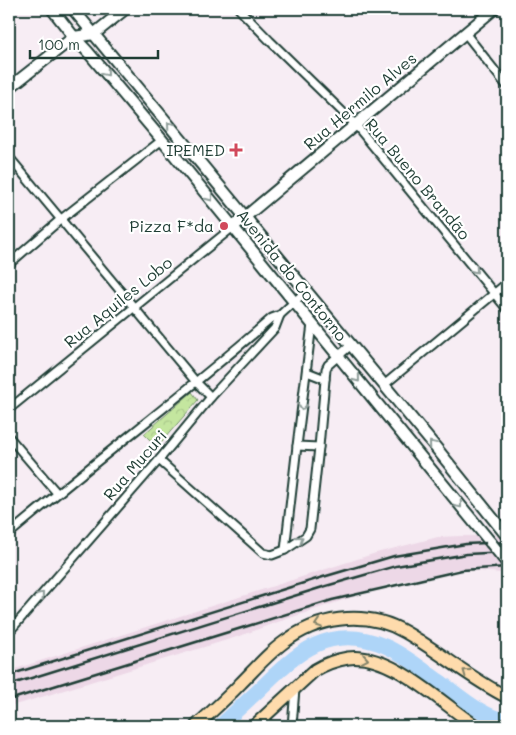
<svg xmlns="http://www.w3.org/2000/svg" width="516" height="735" font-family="Mali,sans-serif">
<defs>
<pattern id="park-crowns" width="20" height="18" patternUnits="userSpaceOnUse" patternTransform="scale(1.25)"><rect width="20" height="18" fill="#c4e69f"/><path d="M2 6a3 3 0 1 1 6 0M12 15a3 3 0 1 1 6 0" fill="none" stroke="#a8c68a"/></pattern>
</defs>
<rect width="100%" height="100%" fill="#f7edf4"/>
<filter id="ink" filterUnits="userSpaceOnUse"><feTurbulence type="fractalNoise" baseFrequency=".02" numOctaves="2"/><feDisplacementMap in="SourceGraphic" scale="10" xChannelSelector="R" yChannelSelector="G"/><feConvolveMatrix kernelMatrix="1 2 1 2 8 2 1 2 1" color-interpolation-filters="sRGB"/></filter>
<g filter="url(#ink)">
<!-- built -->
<path fill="#edd8e7" d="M461 536H507V579L501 573 456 569 435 575 392 583 361 594 269 625 240 636 22 703 9 706V671L376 553 438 537Z"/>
<!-- park -->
<path fill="url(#park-crowns)" stroke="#72926a" d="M192 392 198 400 157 447 144 434Z"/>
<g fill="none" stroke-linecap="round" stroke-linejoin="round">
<!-- river -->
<path stroke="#aed5f8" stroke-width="15" d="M220 726C233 714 246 702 259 690 296 653 330 622 385 646 404 654 422 669 439 681 460 696 481 716 507 721"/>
<!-- street casing -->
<g stroke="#1f3d34" stroke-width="11">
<g id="street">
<path d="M239 9 270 41 355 124 507 309"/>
<path d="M465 33 507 86"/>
<path d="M9 157 196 382 211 397"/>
<path d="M9 264 60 220 162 140"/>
<path d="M312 324 297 446 285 550 306 536 310 529 319 447 326 369 328 365 351 345"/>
<path d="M307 372 325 379"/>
<path d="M384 385 507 283"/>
<path d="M9 409 233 227"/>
<path d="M9 437 57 493"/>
<path d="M297 446 319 447"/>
<path d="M159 460 263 553 272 555 285 550"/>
<path d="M9 534C95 461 186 393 272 318L280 315 306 291"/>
<path d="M9 632 159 460 211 397 275 328 280 315"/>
<path d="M292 726 295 689"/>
</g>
</g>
<!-- secondary casing -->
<g stroke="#1f3d34" stroke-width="14">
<g id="secondary">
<path d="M52 9 74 37 88 52 162 140 491 543"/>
<path d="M73 9 437 449 507 536"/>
<path d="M94 34 125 9"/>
<path d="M9 88 74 37 94 34"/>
<path d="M233 227 494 9"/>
</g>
</g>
<!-- primary casing -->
<g stroke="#1f3d34" stroke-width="15">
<g id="primary">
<path d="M196 726C211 712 226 699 240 684 256 668 271 650 290 638 324 615 369 611 405 632 440 652 471 679 507 697"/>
<path d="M254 726 315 670C325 664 336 660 348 658 391 652 442 704 476 726"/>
</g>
</g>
<!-- street -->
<use href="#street" stroke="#fff" stroke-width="7"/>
<!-- secondary -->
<use href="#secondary" stroke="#fff" stroke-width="10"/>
<!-- primary -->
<use href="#primary" stroke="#fedbac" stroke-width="11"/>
<!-- rail -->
<g stroke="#1f3d34" stroke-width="2.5">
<path d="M9 675 323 577 394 556 466 544 507 542"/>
<path d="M9 685 326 586 396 566 467 554 507 552"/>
<path d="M9 700 332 600 462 570 507 567"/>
</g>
<!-- secondary-bridge casing -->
<g stroke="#1f3d34" stroke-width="14" stroke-linecap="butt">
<path id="secondary-bridge" d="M491 543 507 563"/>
</g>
<!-- secondary-bridge -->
<use href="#secondary-bridge" stroke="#fff" stroke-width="10"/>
</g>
<!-- one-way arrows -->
<defs><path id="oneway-chevron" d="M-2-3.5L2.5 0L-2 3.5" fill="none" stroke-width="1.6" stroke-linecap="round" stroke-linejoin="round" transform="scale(1.25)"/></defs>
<g stroke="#8f9e9a">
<use href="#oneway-chevron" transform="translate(106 73) rotate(50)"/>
<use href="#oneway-chevron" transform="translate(170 125) rotate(-130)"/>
<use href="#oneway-chevron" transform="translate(210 198) rotate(51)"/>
<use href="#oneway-chevron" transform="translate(475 270) rotate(51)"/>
<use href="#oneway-chevron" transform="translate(357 379) rotate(51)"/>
<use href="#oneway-chevron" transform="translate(302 407) rotate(98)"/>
<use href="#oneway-chevron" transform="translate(432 444) rotate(-130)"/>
<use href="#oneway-chevron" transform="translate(459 505) rotate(50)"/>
<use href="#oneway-chevron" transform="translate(300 539) rotate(-36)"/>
<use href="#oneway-chevron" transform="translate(41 595) rotate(-49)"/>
</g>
<g stroke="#83846a">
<use href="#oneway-chevron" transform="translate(318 624) rotate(162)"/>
<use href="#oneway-chevron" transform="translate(365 659) rotate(10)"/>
<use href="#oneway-chevron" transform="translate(466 672) rotate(-144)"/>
</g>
</g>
<!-- markers -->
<g fill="#d1495b" stroke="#fff" stroke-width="2">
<path d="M233.5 142.5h5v5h5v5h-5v5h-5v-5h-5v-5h5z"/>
<circle cx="224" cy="226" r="5"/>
</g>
<g text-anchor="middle" stroke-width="4.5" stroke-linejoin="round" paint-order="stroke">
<!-- street labels -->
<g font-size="16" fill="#1f3d34" stroke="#fff">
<text transform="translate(360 101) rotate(-40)" y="6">Rua Hermilo Alves</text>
<text transform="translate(418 179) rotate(50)" y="6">Rua Bueno Brandão</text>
<text transform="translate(292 275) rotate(51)" y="6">Avenida do Contorno</text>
<text transform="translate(118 302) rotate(-39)" y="6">Rua Aquiles Lobo</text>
<text transform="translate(135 465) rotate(-49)" y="6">Rua Mucuri</text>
</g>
<!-- poi labels -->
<g font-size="16" fill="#1f3d34" stroke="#fff" text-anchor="end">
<text x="225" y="156">IPEMED</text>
<text x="214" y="232">Pizza F*da</text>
</g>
</g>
<!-- margin -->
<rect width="516" height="735" fill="none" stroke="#fff" stroke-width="30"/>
<rect x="15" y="15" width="486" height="705" fill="none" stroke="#1f3d34" stroke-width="2" filter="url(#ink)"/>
<!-- scale -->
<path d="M30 50v8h128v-8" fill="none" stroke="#1f3d34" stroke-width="2.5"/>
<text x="38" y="50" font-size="15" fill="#1f3d34" stroke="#ffffff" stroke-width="4" paint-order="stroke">100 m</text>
</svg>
